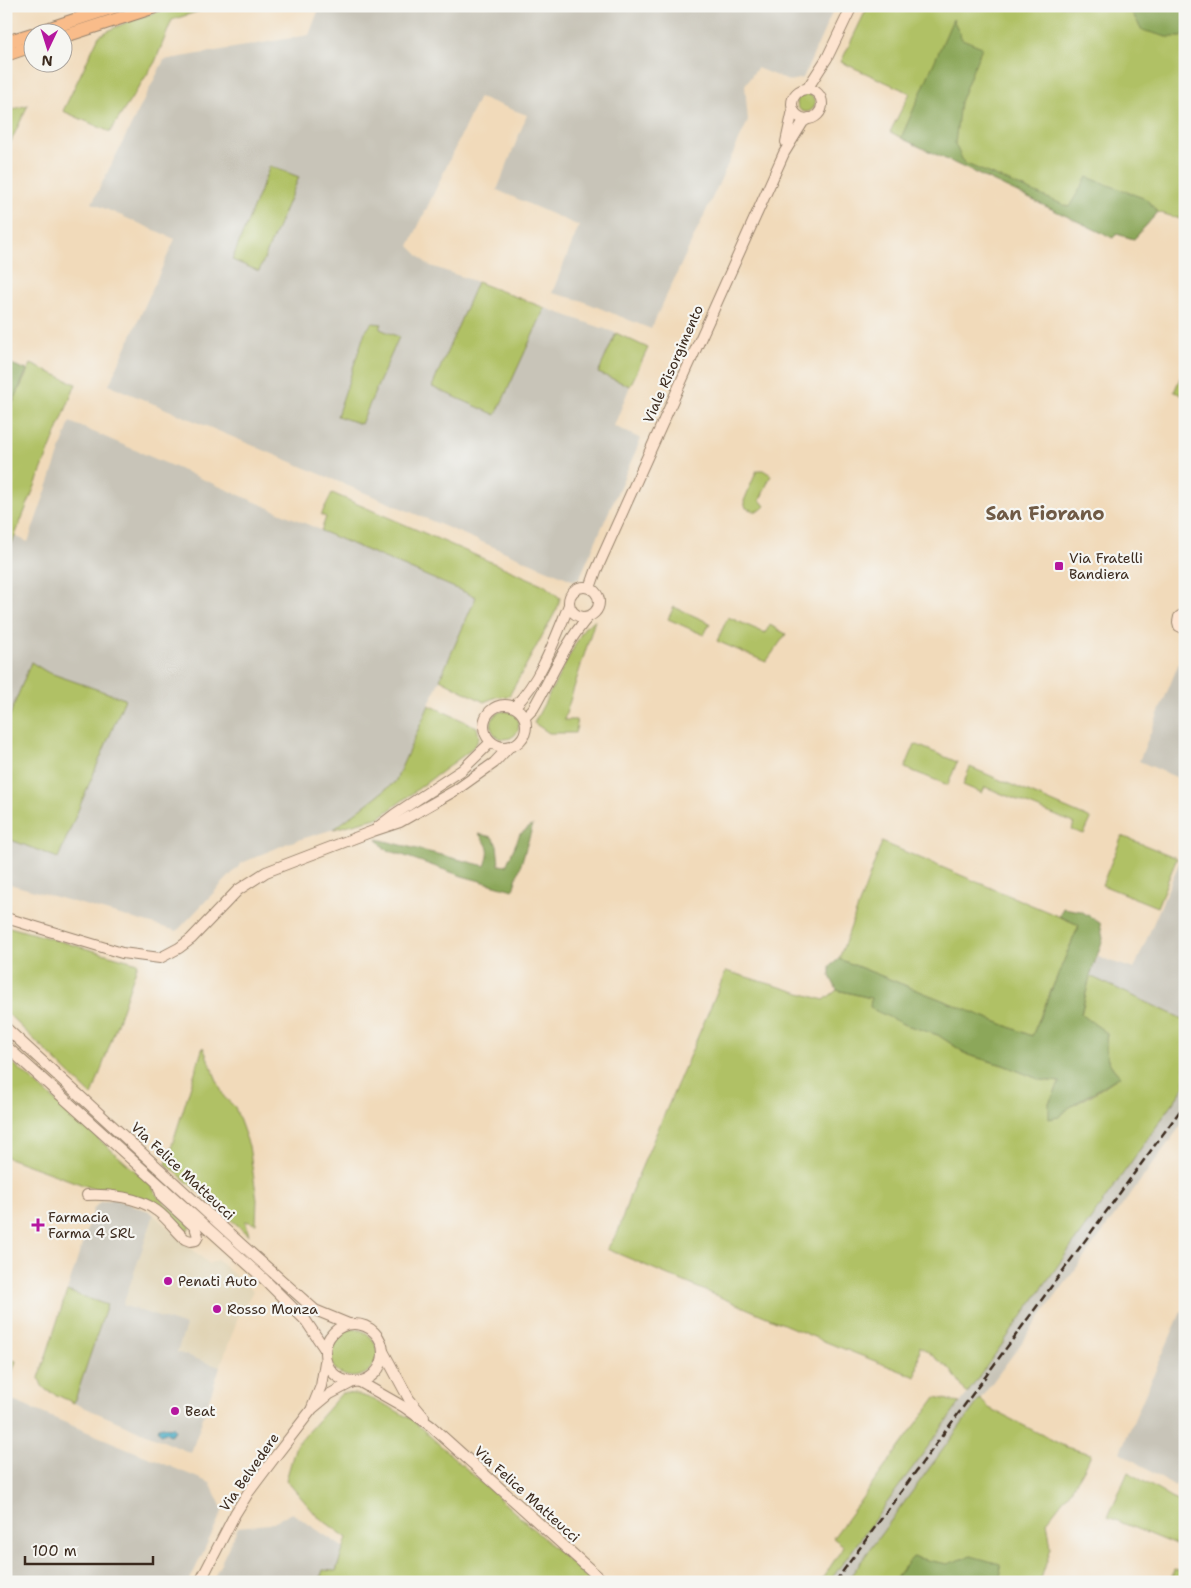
<svg xmlns="http://www.w3.org/2000/svg" width="1191" height="1588" font-family="'Shantell Sans',sans-serif">
<rect width="100%" height="100%" fill="#f6f6f2"/>
<filter id="ink" filterUnits="userSpaceOnUse"><feTurbulence type="fractalNoise" baseFrequency=".02" numOctaves="2"/><feDisplacementMap in="SourceGraphic" scale="10" xChannelSelector="R" yChannelSelector="G"/><feConvolveMatrix kernelMatrix="1 2 1 2 8 2 1 2 1" color-interpolation-filters="sRGB"/></filter>
<filter id="wash" filterUnits="userSpaceOnUse"><feTurbulence type="fractalNoise" baseFrequency=".0096" numOctaves="4" result="noise"/><feDisplacementMap in="SourceGraphic" scale="20" xChannelSelector="R" yChannelSelector="G"/><feGaussianBlur stdDeviation="1.12" result="paint"/><feColorMatrix in="noise" values="0 0 0 0 0 0 0 0 0 0 0 0 0 0 0 0 0 1.4 0 .05"/><feComposite in="paint" operator="in"/></filter>
<g filter="url(#wash)">
<rect width="100%" height="100%" fill="#f1daba"/>
<!-- built -->
<path fill="#e0d3b4" d="M154 1215 209 1264 217 1260 253 1291 238 1318 220 1367 177 1352 185 1326 123 1305Z"/>
<!-- industrial -->
<g fill="#c8c4b8">
<path d="M320 6H835L803 78 789 81 757 68 745 85 748 121 651 329 580 300 552 293 579 226 497 190 527 115 479 97 409 246 428 265 477 282 432 387 496 414 545 308 616 333 598 373 630 386 614 426 641 439 579 579 572 580 109 385 175 239 92 203 164 60 309 35Z"/>
<path d="M70 422 476 597 395 782 334 829 288 843 242 863 177 931 6 883V558L15 536 28 542Z"/>
<path d="M1185 648V781L1139 761Z"/>
<path d="M1185 849V1020L1090 976 1098 957 1134 969Z"/>
<path d="M1185 1086V1120L846 1582H829L967 1394Z"/>
<path d="M114 1199 149 1211 154 1215 123 1305 186 1326 177 1352 220 1367 191 1453 74 1403 107 1305 67 1291 94 1208 100 1202Z"/>
<path d="M1181 1312 1185 1313V1465L1175 1487 1120 1452Z"/>
<path d="M6 1398 210 1483 223 1510 189 1582H6Z"/>
<path d="M292 1513 344 1548 336 1572 324 1570 319 1582H212L238 1527 269 1524Z"/>
</g>
<!-- green -->
<g fill="#b0c165" stroke="#767642">
<path d="M175 6H214L172 20 155 62 110 132 63 111 99 36C122 22 149 14 175 6Z"/>
<path d="M868 6H1185V205L1180 219 1158 212 1134 239 1117 234 1113 238 890 132 910 93 841 62Z"/>
<circle cx="806" cy="103" r="9"/>
<path d="M28 105 6 152V111Z"/>
<path d="M270 166 299 177 259 271 232 260Z"/>
<path d="M477 282 545 308 496 415 432 387Z"/>
<path d="M372 323 382 324 380 329 399 337 361 424 337 416 365 332Z"/>
<path d="M616 333 648 348 630 386 598 373Z"/>
<path d="M31 364 76 384 6 558V418Z"/>
<path d="M1185 367V396L1174 392Z"/>
<path d="M757 470H763L771 475 760 500 765 506C758 514 754 511 746 508L744 501Z"/>
<path d="M332 493 544 585 560 598 557 609 509 696 496 697 484 702 440 679 476 597 321 531 326 517 321 515Z"/>
<path d="M674 607 710 623 704 635 668 619Z"/>
<path d="M728 617 765 633 770 625 786 634 766 662 717 641Z"/>
<path d="M595 620 564 720H576L577 726 575 733H549L534 723 584 628Z"/>
<path d="M31 662 47 672 125 699 58 858 6 838V725Z"/>
<path d="M429 705 477 727 479 737 476 744 468 752 380 817 334 829 395 782Z"/>
<circle cx="505" cy="725" r="14"/>
<path d="M915 744 957 762 948 785 905 768Z"/>
<path d="M970 767 1091 819 1084 834 1072 830 1074 823 985 787 982 793 963 785Z"/>
<path d="M1122 836 1177 858 1157 907 1102 885Z"/>
<path d="M882 842 1079 925 1032 1036 839 959Z"/>
<path d="M6 926 138 963 92 1096 6 1012Z"/>
<path d="M726 971 824 1000 837 990 871 998 903 1024 938 1035 968 1055 1003 1065 1041 1080 1060 1082 1049 1103 1059 1117 1070 1107 1090 1096 1120 1076C1105 1061 1105 1053 1107 1033L1081 1015 1090 976 1185 1020V1086L967 1394 950 1369 920 1346 916 1377 821 1340 607 1249 618 1232 631 1192Z"/>
<path d="M203 1047 224 1097 235 1107 249 1146 257 1199 256 1224 245 1221 249 1235 166 1164Z"/>
<path d="M7 1058 151 1185 158 1197 191 1227 186 1231 159 1206 144 1200 102 1187 97 1190 6 1157Z"/>
<path d="M67 1291 107 1305 74 1403 46 1390 42 1386 39 1378Z"/>
<circle cx="353" cy="1353" r="24"/>
<path d="M6 1358 16 1361 12 1373 7 1376Z"/>
<path d="M342 1393C368 1393 389 1407 411 1419L592 1582H319L323 1570 336 1571 347 1538 317 1516 286 1480 296 1445Z"/>
<path d="M936 1397 960 1403 829 1582H820L844 1546 833 1538Z"/>
<path d="M980 1399 989 1408 1066 1447 1091 1454C1081 1479 1063 1500 1047 1521L1051 1548 1040 1582H846Z"/>
<path d="M1128 1472 1175 1500 1185 1503V1549L1108 1517Z"/>
<path d="M1185 1559V1582H1170L1174 1570 1179 1571Z"/>
</g>
<!-- forest -->
<g fill="#8ca75a" stroke="#64683c">
<path d="M1128 6H1185V33L1182 37H1167L1142 30Z"/>
<path d="M953 19 962 39 982 47 960 102 955 144 964 163 1069 207 1087 177 1146 199 1158 212 1134 239 1117 234 1113 238 901 138Z"/>
<path d="M6 362 27 370 6 418Z"/>
<path d="M533 825 513 890 462 876 385 849 377 839 485 866C491 850 489 847 479 834L492 837 497 845 499 865 506 866 520 834Z"/>
<path d="M1063 908 1081 911 1100 923 1103 939 1090 976 1081 1014 1107 1033C1105 1053 1105 1061 1120 1076L1070 1107 1059 1117 1049 1119V1103L1060 1082 1041 1080 1003 1065 968 1055 938 1035 903 1024 870 1008 871 998 837 990 830 976V966L839 959 1032 1036 1079 925 1059 916Z"/>
<path d="M971 1556 1000 1564 1002 1582H892L913 1557 947 1564Z"/>
</g>
<!-- water -->
<path fill="#43a9c2" stroke="#3f6a70" d="M163 1426 168 1428 173 1427 175 1431 170 1435 165 1432 161 1434 158 1430 159 1427Z"/>
</g>
<g filter="url(#ink)">
<g fill="none" stroke-linecap="round" stroke-linejoin="round">
<!-- secondary casing -->
<g stroke="#96826c" stroke-width="12">
<g id="secondary">
<path d="M807 89 827 58 852 6"/>
<circle cx="807" cy="104" r="15"/>
<path d="M786 142 793 110"/>
<circle cx="584" cy="602" r="15"/>
<path d="M590 588 596 571 784 153 803 122 809 118"/>
<path d="M1185 613 1179 617 1178 622 1179 626 1185 629"/>
<circle cx="505" cy="726" r="21"/>
<path d="M515 706C541 680 555 639 569 605"/>
<path d="M525 717 533 709C551 678 565 643 588 617"/>
<path d="M378 827 395 814 462 770 491 742"/>
<path d="M6 918 122 953 160 958 179 948 191 939 238 890 266 872 373 831 400 822 456 790 494 763 509 747"/>
<path d="M6 1028 242 1245 315 1310 349 1324"/>
<path d="M6 1046 264 1279 306 1321 324 1348"/>
<path d="M87 1195C109 1194 139 1197 157 1211 168 1219 175 1230 185 1239L190 1241 196 1240 198 1236 195 1227 162 1197 158 1185"/>
<circle cx="354" cy="1353" r="29"/>
<path d="M383 1351 409 1399 424 1417"/>
<path d="M360 1382 404 1407 431 1426 604 1582"/>
<path d="M312 1408 321 1386 325 1362"/>
<path d="M200 1582 235 1514 248 1493 275 1457 312 1409 330 1394 351 1383"/>
</g>
</g>
<!-- highway casing -->
<g stroke="#96826c" stroke-width="14">
<g id="highway">
<path d="M38 32 117 6"/>
<path d="M62 37 158 6"/>
<path d="M6 42 32 34"/>
<path d="M6 55 32 46"/>
</g>
</g>
<!-- secondary -->
<use href="#secondary" stroke="#fde4d0" stroke-width="10"/>
<!-- highway -->
<use href="#highway" stroke="#f9bc8a" stroke-width="12"/>
<!-- rail -->
<path stroke="#3b2a1e" stroke-width="2.5" stroke-dasharray="8 4" stroke-linecap="butt" d="M835 1582 1185 1104"/>
</g>
</g>
<!-- markers -->
<g fill="#b5179e" stroke="#f6f6f2" stroke-width="2">
<rect x="1054" y="561" width="10" height="10" rx="2.5"/>
<path d="M35.5 1217.5h5v5h5v5h-5v5h-5v-5h-5v-5h5z"/>
<circle cx="168" cy="1281" r="5"/>
<circle cx="217" cy="1309" r="5"/>
<circle cx="175" cy="1411" r="5"/>
</g>
<g text-anchor="middle" stroke-width="4.5" stroke-linejoin="round" paint-order="stroke">
<!-- street labels -->
<g font-size="14" fill="#3b2a1e" stroke="#f6f6f2">
<text transform="translate(673 364) rotate(-66)" y="5">Viale Risorgimento</text>
<text transform="translate(183 1171) rotate(43)" y="5">Via Felice Matteucci</text>
<text transform="translate(249 1472) rotate(-55)" y="5">Via Belvedere</text>
<text transform="translate(527 1494) rotate(42)" y="5">Via Felice Matteucci</text>
</g>
<!-- poi labels -->
<g font-size="14" fill="#3b2a1e" stroke="#f6f6f2" text-anchor="start">
<text x="1069" y="563">Via Fratelli<tspan x="1069" dy="16">Bandiera</tspan></text>
<text x="48" y="1222">Farmacia<tspan x="48" dy="16">Farma 4 SRL</tspan></text>
<text x="178" y="1286">Penati Auto</text>
<text x="227" y="1314">Rosso Monza</text>
<text x="185" y="1416">Beat</text>
</g>
<!-- district labels -->
<g font-size="19" font-weight="bold" fill="#705b46" stroke="#f6f6f2">
<text x="1045" y="520">San Fiorano</text>
</g>
</g>
<!-- margin -->
<rect width="1191" height="1588" fill="none" stroke="#f6f6f2" stroke-width="25"/>
<!-- north arrow -->
<g transform="translate(48 48) rotate(184)"><circle r="24" fill="#f6f6f2" stroke="#aba49d"/>
<path d="M0-4L9 19L0 12L-9 19Z" fill="#b5179e"/>
<text y="-8" font-size="14" font-weight="bold" text-anchor="middle" fill="#3b2a1e">N</text>
</g>
<!-- scale -->
<path d="M25 1556v8h128v-8" fill="none" stroke="#3b2a1e" stroke-width="2.5"/>
<text x="32" y="1556" font-size="15" fill="#3b2a1e" stroke="#f6f6f2" stroke-width="4" paint-order="stroke">100 m</text>
</svg>
